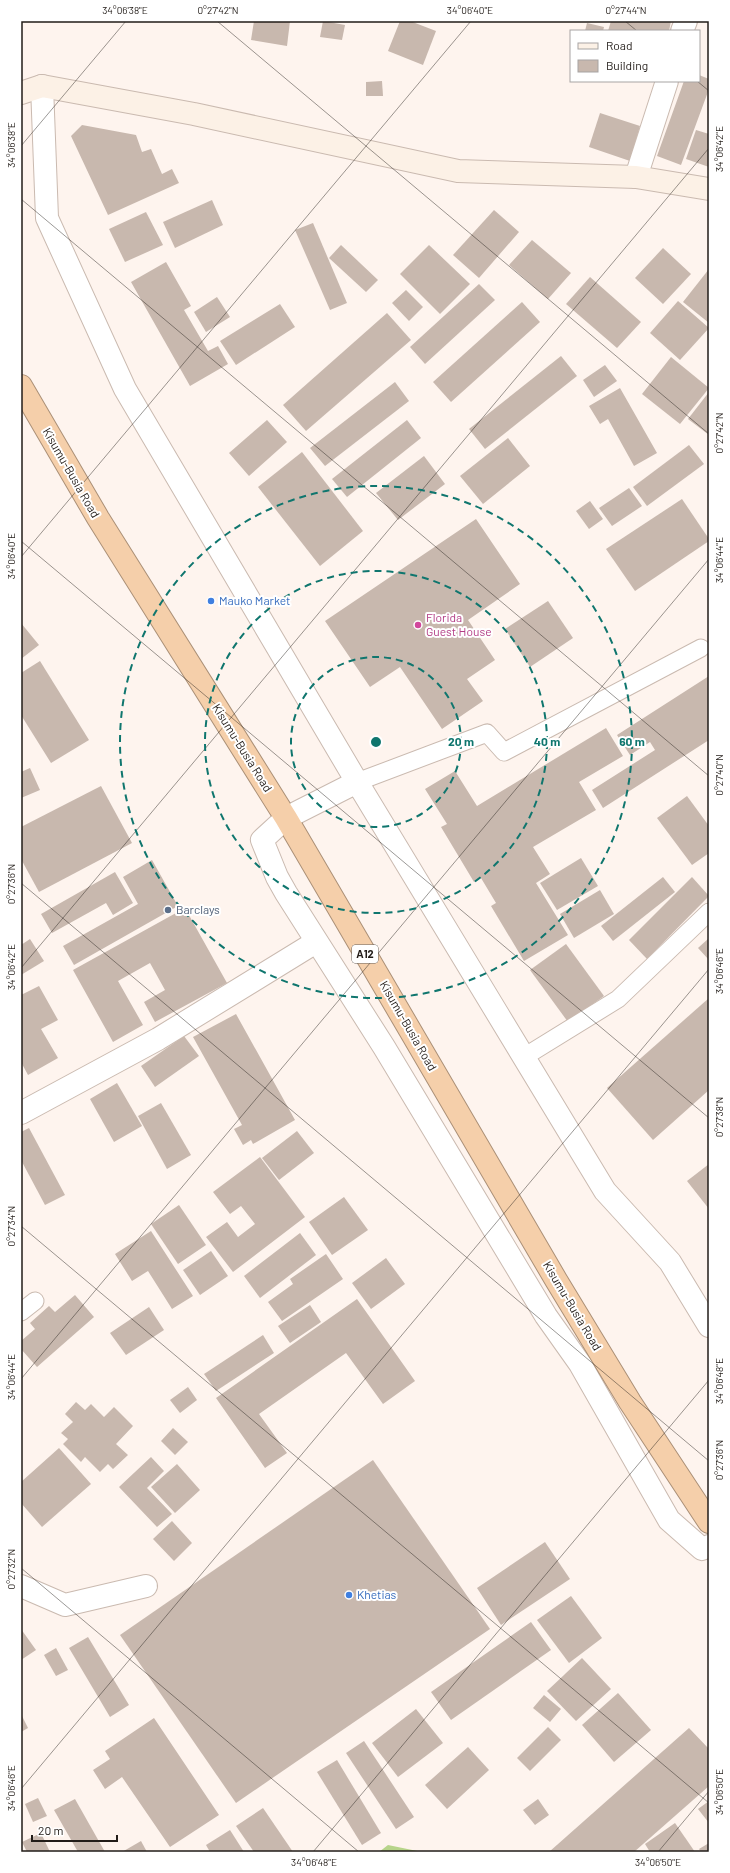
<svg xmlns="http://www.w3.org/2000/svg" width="730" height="1873" font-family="Barlow,sans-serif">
<rect width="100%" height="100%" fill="#fef4ee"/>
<!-- forest -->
<path fill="#b7d48a" d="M388 1845 422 1852H379Z"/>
<!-- building -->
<g fill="#c8b8ae">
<path d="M254 21H290L287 46 251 40Z"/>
<path d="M323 21 345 25 342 40 320 37Z"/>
<path d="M400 21H410L436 31 423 65 388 51Z"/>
<path d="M611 21H671L669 31H608Z"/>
<path d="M587 23 604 27 603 31H585Z"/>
<path d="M699 75 709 79V89L681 165 657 156 684 81H699Z"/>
<path d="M382 81 383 96H366V82Z"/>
<path d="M600 113 640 126 630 161 589 147Z"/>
<path d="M82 125 136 135 142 152 151 149 162 174 172 169 179 183 108 215 71 136Z"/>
<path d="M696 130 709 134V167L686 159Z"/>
<path d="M212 200 223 225 175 248 163 222Z"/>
<path d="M494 210 519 232 479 278 453 255Z"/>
<path d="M146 212 163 245 125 262 109 229Z"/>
<path d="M313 223 347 303 330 310 295 230Z"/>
<path d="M532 240 571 273 548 299 509 265Z"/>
<path d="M341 245 378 280 366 292 329 258Z"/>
<path d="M429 245 470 284 440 314 400 274Z"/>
<path d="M663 248 691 274 663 304 635 278Z"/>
<path d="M166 262 191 306 184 310 208 351 218 346 228 364 190 386 131 282Z"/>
<path d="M709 269V323L683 302Z"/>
<path d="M590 277 641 322 617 348 566 304Z"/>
<path d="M479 284 495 300 425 364 410 347Z"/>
<path d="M406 290 423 307 409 321 392 303Z"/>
<path d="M217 297 230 317 206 332 194 312Z"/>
<path d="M678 301 709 328 680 360 650 333Z"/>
<path d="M522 302 540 322 451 402 433 382Z"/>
<path d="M280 304 295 327 236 365 220 341Z"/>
<path d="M387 313 411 340 306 431 283 405Z"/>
<path d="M561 356 577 376 485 449 469 429Z"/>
<path d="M671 357 709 388 680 424 642 394Z"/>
<path d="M605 365 617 381 594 397 583 380Z"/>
<path d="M395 382 409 401 325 466 310 448Z"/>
<path d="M620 388 657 453 634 466 608 419 600 424 589 406Z"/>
<path d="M709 392V435L688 419Z"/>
<path d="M267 420 287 442 249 476 229 453Z"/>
<path d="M407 420 421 438 347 497 332 479Z"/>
<path d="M508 438 530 466 483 504 460 476Z"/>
<path d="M689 445 704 464 647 506 633 487Z"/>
<path d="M302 452 363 531 320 566 258 487Z"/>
<path d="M424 456 445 484 398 520 376 493Z"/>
<path d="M629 488 642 506 612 526 599 508Z"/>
<path d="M682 499 709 539V541L635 591 606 549Z"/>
<path d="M590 501 603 519 589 529 576 511Z"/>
<path d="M476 519 520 584 468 620 495 660 467 679 483 701 442 729 400 667 370 687 325 621Z"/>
<path d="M548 601 573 638 530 667 505 629Z"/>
<path d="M21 623 39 645 21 659Z"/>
<path d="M40 661 89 740 51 763 21 715V673Z"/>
<path d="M709 676V740L603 808 592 790 655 750 650 742 630 755 617 735Z"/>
<path d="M606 728 623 756 579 782 596 810 533 847 550 874 536 883 568 935 524 961 491 906 496 903 481 878 474 882 441 827 447 824 425 789 455 771 477 806Z"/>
<path d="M30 768 40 790 21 798V772Z"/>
<path d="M101 786 132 843 39 892 21 859V827Z"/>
<path d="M687 796 709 826V853L692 865 657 818Z"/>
<path d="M581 858 598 886 557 910 540 883Z"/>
<path d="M152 860 178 906 74 965 63 946 138 904 123 877Z"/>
<path d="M115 872 133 903 113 915 106 903 52 933 41 914Z"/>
<path d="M663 877 675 892 613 941 601 926Z"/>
<path d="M692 877 709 896 647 959 629 940Z"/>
<path d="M600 890 614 914 574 938 560 914Z"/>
<path d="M185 908 227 983 155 1022 144 1002 165 990 150 963 118 981 143 1025 113 1042 73 970Z"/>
<path d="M709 938V960L698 948Z"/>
<path d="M30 939 44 961 21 975V945Z"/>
<path d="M566 944 604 996 568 1022 530 970Z"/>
<path d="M39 986 58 1020 41 1029 58 1058 28 1075 21 1062V995Z"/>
<path d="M709 998V1090L653 1140 607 1088Z"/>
<path d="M236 1014 295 1120 253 1144 251 1140 243 1145 234 1129 242 1125 193 1037Z"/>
<path d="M184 1036 199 1056 155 1087 141 1066Z"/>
<path d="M117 1083 142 1126 114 1142 90 1099Z"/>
<path d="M161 1103 191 1155 167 1169 138 1116Z"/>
<path d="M29 1128 65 1195 45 1205 21 1160V1132Z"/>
<path d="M297 1131 314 1153 279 1180 262 1158Z"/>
<path d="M260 1157 305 1217 233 1272 206 1237 227 1222 238 1237 255 1224 241 1206 230 1214 213 1192Z"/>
<path d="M709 1164V1209L687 1181Z"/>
<path d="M344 1197 368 1230 332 1255 309 1222Z"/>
<path d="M179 1205 206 1245 178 1264 151 1224Z"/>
<path d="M151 1231 193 1296 172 1309 148 1271 132 1281 115 1254Z"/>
<path d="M300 1233 316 1255 260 1298 244 1276Z"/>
<path d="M211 1251 228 1276 200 1295 183 1270Z"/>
<path d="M326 1254 343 1279 282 1321 268 1302 293 1284 290 1279Z"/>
<path d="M386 1258 405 1284 371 1309 352 1283Z"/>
<path d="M75 1295 94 1317 37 1367 21 1349V1341L35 1329 30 1323 49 1306 55 1312Z"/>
<path d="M357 1299 415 1381 383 1404 346 1353 259 1414 287 1453 265 1468 216 1398Z"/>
<path d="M310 1305 321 1322 290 1343 278 1326Z"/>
<path d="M149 1307 164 1330 126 1355 110 1333Z"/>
<path d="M263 1335 274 1353 216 1391 204 1374Z"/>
<path d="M188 1387 197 1400 180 1413 170 1400Z"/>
<path d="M76 1402 85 1410 91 1404 104 1417 114 1407 133 1426 116 1444 128 1455 113 1469 108 1464 100 1472 85 1457 81 1462 63 1444 68 1439 61 1433 73 1422 65 1414Z"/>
<path d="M173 1428 188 1442 175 1455 161 1441Z"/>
<path d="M59 1448 91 1484 42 1527 21 1503V1482Z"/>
<path d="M151 1457 164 1471 147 1488 172 1514 157 1527 119 1487Z"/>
<path d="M373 1460 490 1629 236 1803 120 1635Z"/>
<path d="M177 1464 200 1490 175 1513 151 1487Z"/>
<path d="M172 1521 192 1543 174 1561 153 1539Z"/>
<path d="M545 1542 570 1579 501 1625 477 1588Z"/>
<path d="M571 1596 602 1638 569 1663 537 1620Z"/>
<path d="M531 1622 551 1650 451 1720 431 1692Z"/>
<path d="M21 1629 36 1650 21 1660Z"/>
<path d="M88 1637 129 1705 110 1717 69 1648Z"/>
<path d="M56 1648 68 1670 56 1676 44 1655Z"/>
<path d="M582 1658 611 1689 576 1721 547 1691Z"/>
<path d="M618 1693 651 1730 614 1762 582 1725Z"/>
<path d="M544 1695 561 1709 550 1722 533 1708Z"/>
<path d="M416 1709 443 1743 398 1777 372 1743Z"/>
<path d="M21 1714 28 1728 21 1732Z"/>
<path d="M154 1718 219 1815 170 1847 122 1777 105 1789 93 1770 110 1759 105 1751Z"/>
<path d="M548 1727 561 1740 530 1771 517 1758Z"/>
<path d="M689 1728 709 1749V1786L634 1852H549Z"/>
<path d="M364 1741 414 1817 396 1829 346 1753Z"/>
<path d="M468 1747 489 1770 447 1809 425 1785Z"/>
<path d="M337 1760 381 1833 362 1845 317 1772Z"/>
<path d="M38 1798 47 1816 33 1822 25 1804Z"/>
<path d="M75 1799 105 1852H78L54 1810Z"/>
<path d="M538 1799 549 1815 535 1825 523 1810Z"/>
<path d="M709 1801V1823L698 1809Z"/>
<path d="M263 1808 293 1852H254L236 1826Z"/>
<path d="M675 1823 695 1852H650L645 1844Z"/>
<path d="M230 1830 244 1852H210L206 1845Z"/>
<path d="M41 1833 50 1852H27L22 1842Z"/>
<path d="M141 1841 147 1852H122Z"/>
<path d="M709 1843V1852H701L699 1849Z"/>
</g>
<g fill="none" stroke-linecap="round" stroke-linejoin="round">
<!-- lane casing -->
<g stroke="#cabab0" stroke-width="19">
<g id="lane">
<path d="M357 782 487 733 504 752 701 648"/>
<path d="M524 1057 618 999 709 912"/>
<path d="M21 1312 35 1301"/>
</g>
</g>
<!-- street casing -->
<g stroke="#cabab0" stroke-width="24">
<g id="street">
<path d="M682 31 686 21"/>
<path d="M42 86 47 218 125 389 357 782"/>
<path d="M636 177 667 81"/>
<path d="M21 1113 158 1039 316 942"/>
<path d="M709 1326 670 1262 605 1191 357 782 286 818 262 840 277 877 286 893 384 1047 546 1316 580 1364 669 1520 702 1549 709 1546"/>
<path d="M21 1586 65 1605 146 1586"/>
</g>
</g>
<!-- secondary casing -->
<g stroke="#cabab0" stroke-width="24">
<path id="secondary" d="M21 93 42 86 194 114 458 171 636 177 709 189"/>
</g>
<!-- highway casing -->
<g stroke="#ab9077" stroke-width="24">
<path id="highway" d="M21 386 98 518 286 818 556 1280 630 1402 709 1522"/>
</g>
<!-- lane -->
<use href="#lane" stroke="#fff" stroke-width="17"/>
<!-- street -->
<use href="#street" stroke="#fff" stroke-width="22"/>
<!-- secondary -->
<use href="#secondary" stroke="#fcf1e6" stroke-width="22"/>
<!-- highway -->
<use href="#highway" stroke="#f5cfaa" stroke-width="22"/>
</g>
<!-- ticks -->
<path fill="none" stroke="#221c18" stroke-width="1" stroke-opacity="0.45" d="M217 21 709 434M625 21 637 31M697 81 709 91M21 146 126 21M21 199 709 776M21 541 709 1118M21 557 471 21M21 883 709 1461M21 968 709 148M21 1226 709 1803M21 1379 709 559M21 1568 359 1852M21 1789 709 969M313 1852 709 1380M658 1852 709 1791"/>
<!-- distance rings -->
<g fill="none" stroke="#0f766e" stroke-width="2" stroke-dasharray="7 5">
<circle cx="376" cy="742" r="85"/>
<circle cx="376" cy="742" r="171"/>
<circle cx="376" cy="742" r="256"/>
</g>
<!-- markers -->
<g fill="#3f7fe0" stroke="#fff" stroke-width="1.5">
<circle cx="211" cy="601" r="4"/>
<circle cx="349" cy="1595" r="4"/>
</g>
<circle fill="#d1479c" stroke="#fff" stroke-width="1.5" cx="418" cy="625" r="4"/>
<circle fill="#5c6f8a" stroke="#fff" stroke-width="1.5" cx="168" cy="910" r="4"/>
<g text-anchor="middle" stroke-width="4" stroke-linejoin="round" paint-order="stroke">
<!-- shield labels -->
<rect fill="#fff" stroke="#64605d" stroke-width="1" x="352" y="945" width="26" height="18" rx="3"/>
<g font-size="11" font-weight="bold" fill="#221c18">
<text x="365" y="958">A12</text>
</g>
<!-- street labels -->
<g font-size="12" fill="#221c18" stroke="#fff">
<text transform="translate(71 473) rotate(60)" y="4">Kisumu-Busia Road</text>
<text transform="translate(242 748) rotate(58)" y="4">Kisumu-Busia Road</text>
<text transform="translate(408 1026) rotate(60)" y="4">Kisumu-Busia Road</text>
<text transform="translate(572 1306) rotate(59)" y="4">Kisumu-Busia Road</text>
</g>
<!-- shop labels -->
<g font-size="12" fill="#366cbe" stroke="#fff" text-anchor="start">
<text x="219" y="605">Mauko Market</text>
<text x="357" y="1599">Khetias</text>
</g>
<!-- hotel labels -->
<g font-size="12" fill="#b23c85" stroke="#fff" text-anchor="start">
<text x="426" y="622">Florida<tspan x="426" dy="14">Guest House</tspan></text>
</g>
<!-- service labels -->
<g font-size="12" fill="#4e5e75" stroke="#fff" text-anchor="start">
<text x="176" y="914">Barclays</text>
</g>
</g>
<circle cx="376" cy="742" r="6" fill="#0f766e" stroke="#fff" stroke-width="2"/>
<g font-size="12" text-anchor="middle" font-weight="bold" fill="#0f766e" stroke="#fff" stroke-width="4" stroke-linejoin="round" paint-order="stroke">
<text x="461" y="746">20 m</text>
<text x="547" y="746">40 m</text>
<text x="632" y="746">60 m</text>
</g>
<!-- border -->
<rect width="730" height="1873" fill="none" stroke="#ffffff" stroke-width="44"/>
<!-- legend -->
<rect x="570" y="30" width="130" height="52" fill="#ffffff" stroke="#a7a4a3"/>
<rect x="578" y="43" width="20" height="6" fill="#fcf1e6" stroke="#a7a4a3"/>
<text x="606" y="50" font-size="12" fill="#221c18">Road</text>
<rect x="578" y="60" width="20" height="12" fill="#c8b8ae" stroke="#a7a4a3"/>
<text x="606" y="70" font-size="12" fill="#221c18">Building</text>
<!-- scale -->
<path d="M32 1835v6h85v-6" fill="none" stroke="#221c18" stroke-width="2"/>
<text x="38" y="1835" font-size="12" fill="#221c18" stroke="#ffffff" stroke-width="3" paint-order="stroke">20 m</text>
<rect x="22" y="22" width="686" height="1829" fill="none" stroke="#221c18" stroke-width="1.5"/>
<g font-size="10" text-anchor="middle" fill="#221c18">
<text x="125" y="14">34°06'38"E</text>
<text x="218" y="14">0°27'42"N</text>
<text x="470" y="14">34°06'40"E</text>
<text x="626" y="14">0°27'44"N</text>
<text transform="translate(11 145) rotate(-90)" y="4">34°06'38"E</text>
<text transform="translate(719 149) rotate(-90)" y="4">34°06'42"E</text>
<text transform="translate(719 433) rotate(-90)" y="4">0°27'42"N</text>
<text transform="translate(11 556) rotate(-90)" y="4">34°06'40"E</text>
<text transform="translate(719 560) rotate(-90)" y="4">34°06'44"E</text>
<text transform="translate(719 775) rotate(-90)" y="4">0°27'40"N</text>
<text transform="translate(11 884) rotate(-90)" y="4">0°27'36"N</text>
<text transform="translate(11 967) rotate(-90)" y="4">34°06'42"E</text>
<text transform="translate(719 971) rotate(-90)" y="4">34°06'46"E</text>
<text transform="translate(719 1117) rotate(-90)" y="4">0°27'38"N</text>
<text transform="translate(11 1226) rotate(-90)" y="4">0°27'34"N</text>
<text transform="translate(11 1377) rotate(-90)" y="4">34°06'44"E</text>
<text transform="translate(719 1381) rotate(-90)" y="4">34°06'48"E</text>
<text transform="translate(719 1460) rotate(-90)" y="4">0°27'36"N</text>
<text transform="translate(11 1569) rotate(-90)" y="4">0°27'32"N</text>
<text transform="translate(11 1788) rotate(-90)" y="4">34°06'46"E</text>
<text transform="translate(719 1792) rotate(-90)" y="4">34°06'50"E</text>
<text x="314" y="1866">34°06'48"E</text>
<text x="658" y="1866">34°06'50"E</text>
</g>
</svg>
